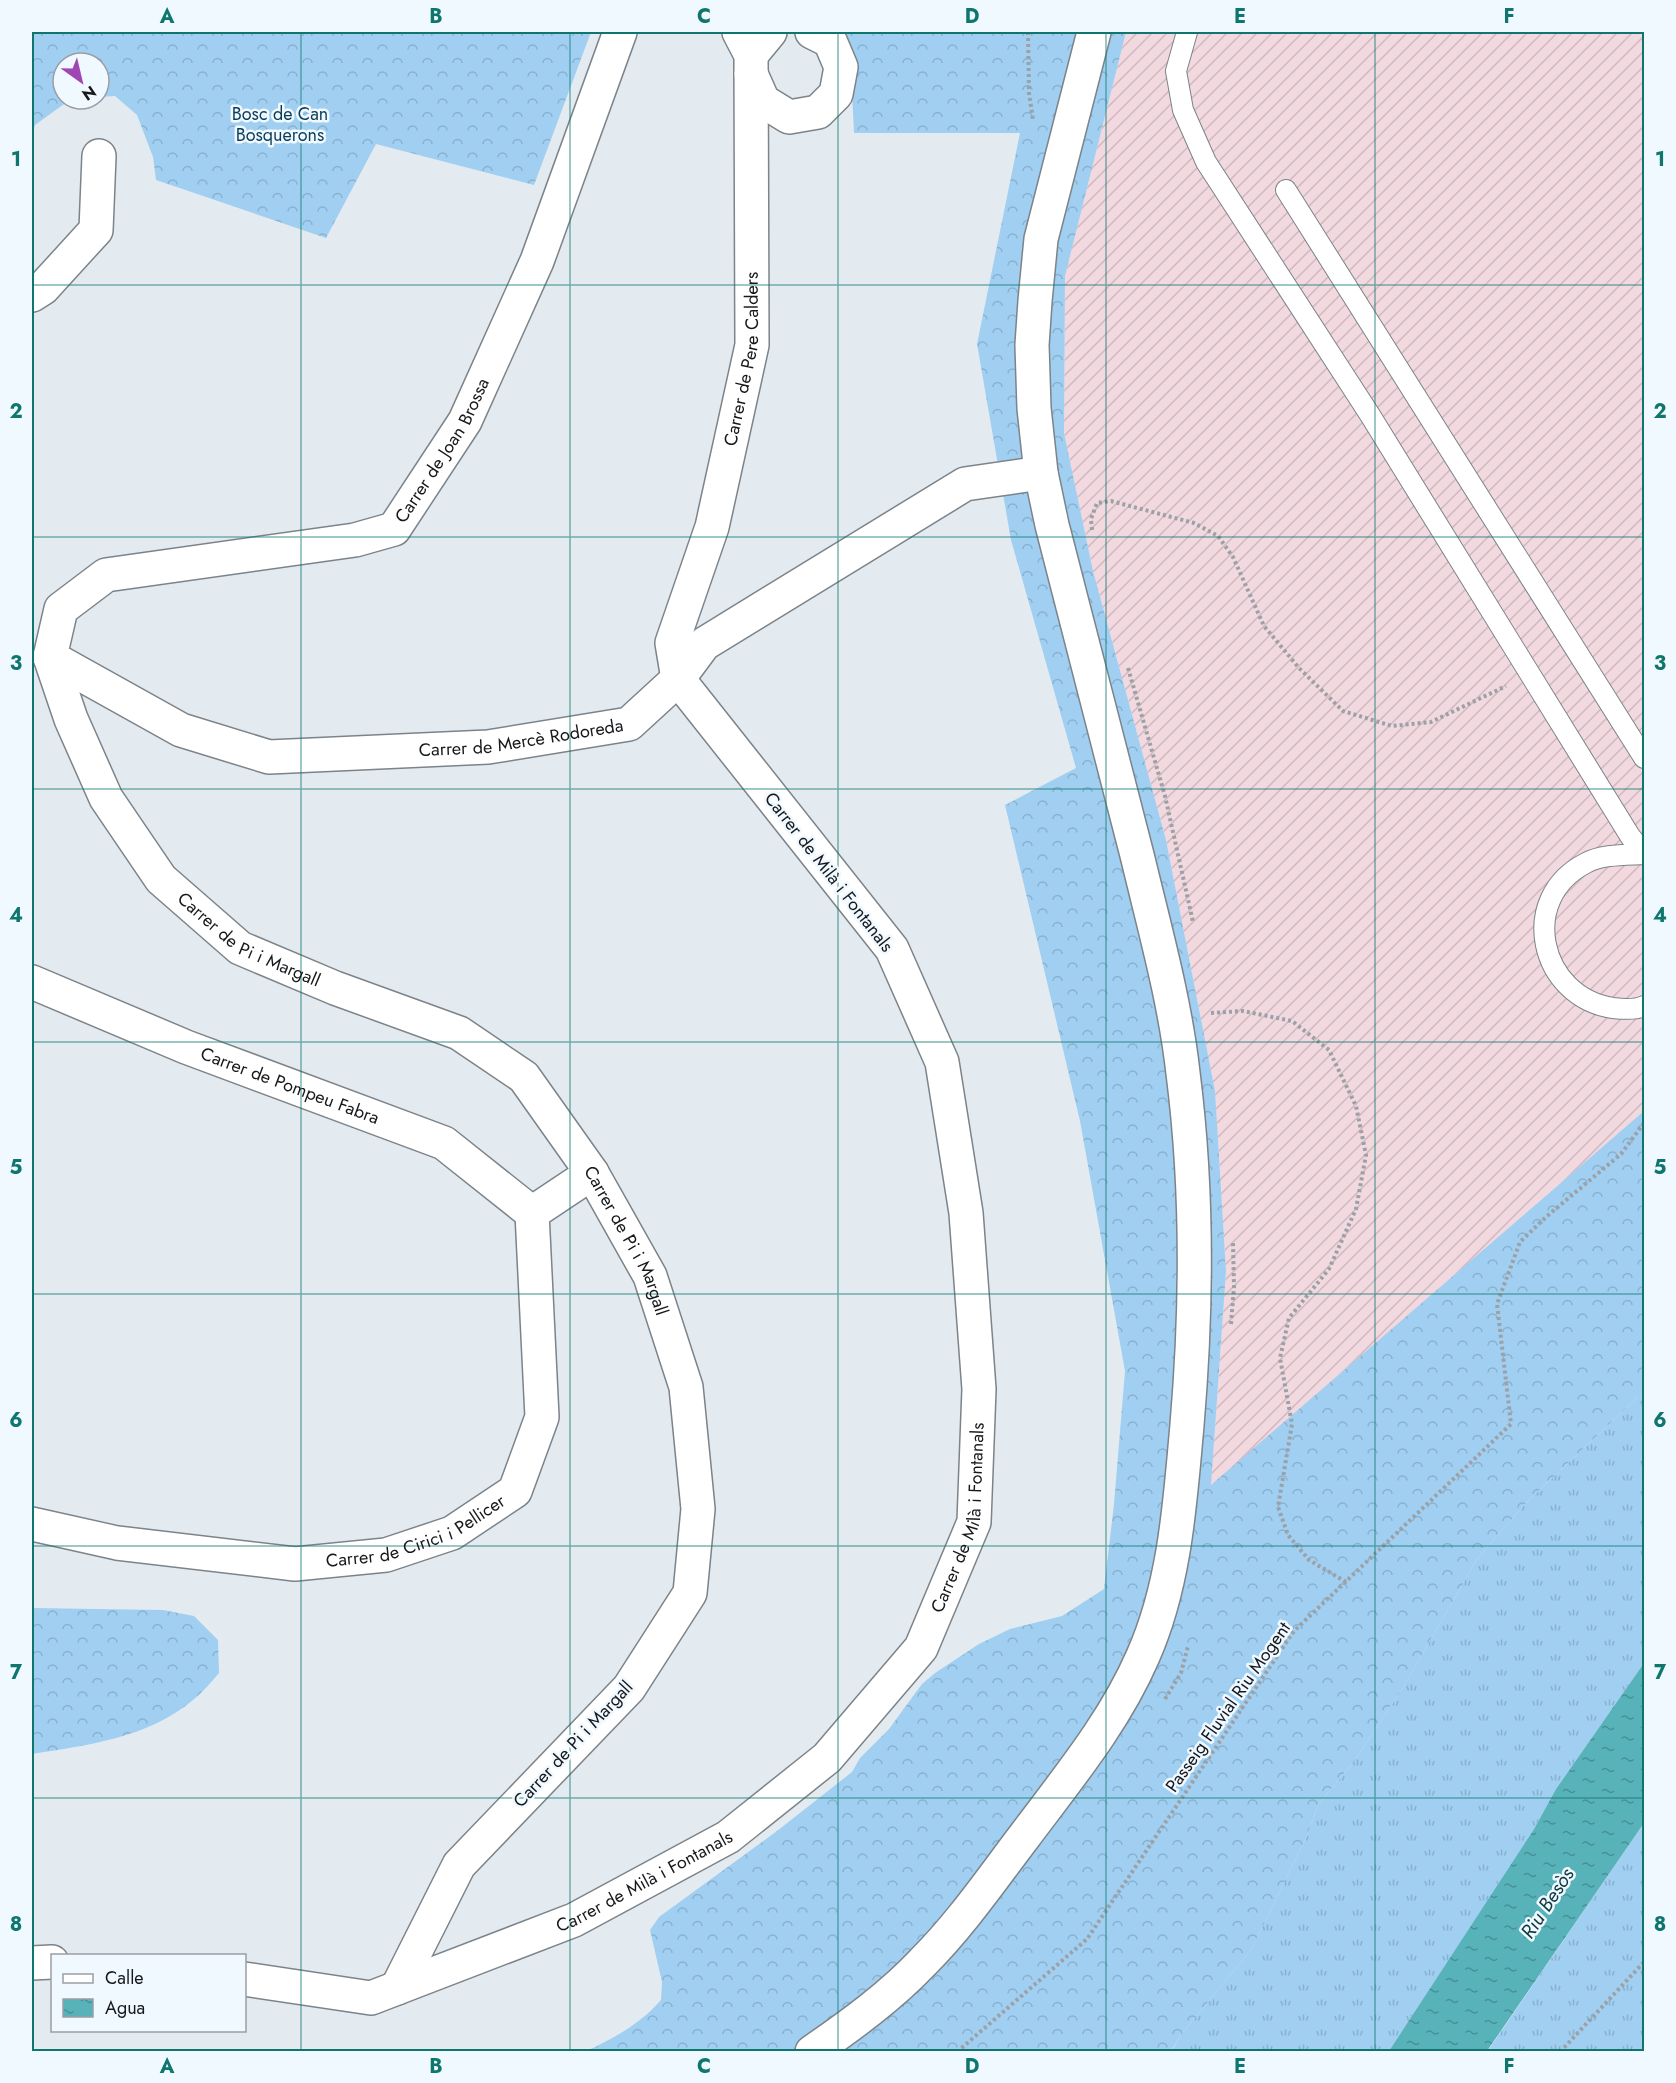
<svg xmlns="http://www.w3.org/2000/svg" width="1676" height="2083" font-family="Jost,sans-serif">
<defs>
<pattern id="industrial-furrows" width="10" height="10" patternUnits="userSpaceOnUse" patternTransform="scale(1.5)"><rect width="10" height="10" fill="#f2d8df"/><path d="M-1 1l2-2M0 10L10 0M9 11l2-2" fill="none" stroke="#cfb9bf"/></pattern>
<pattern id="grass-tufts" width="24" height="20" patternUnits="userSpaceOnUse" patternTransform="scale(1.5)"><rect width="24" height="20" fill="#a0cff2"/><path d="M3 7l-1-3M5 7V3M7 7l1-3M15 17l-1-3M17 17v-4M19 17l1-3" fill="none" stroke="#89b1cf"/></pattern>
<pattern id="forest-crowns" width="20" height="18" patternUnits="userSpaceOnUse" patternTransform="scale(1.5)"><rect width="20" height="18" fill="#a0cff2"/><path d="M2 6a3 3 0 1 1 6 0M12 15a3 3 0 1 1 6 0" fill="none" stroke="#89b1cf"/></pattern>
<pattern id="water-ripples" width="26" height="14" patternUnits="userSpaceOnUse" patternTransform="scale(1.5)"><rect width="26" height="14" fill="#57b2ba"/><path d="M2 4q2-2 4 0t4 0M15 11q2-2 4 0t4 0" fill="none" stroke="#479096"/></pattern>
</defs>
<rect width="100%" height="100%" fill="#e3ebf1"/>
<!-- industrial -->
<path fill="url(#industrial-furrows)" d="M1126 32H1644V1111L1211 1486 1226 1271 1215 1091 1166 840 1093 571 1064 433 1065 276Z"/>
<!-- grass -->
<g fill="url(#grass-tufts)">
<path d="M1644 1391V1663L1556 1789 1534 1829 1389 2051 1171 2052 1183 2032 1251 1950 1306 1838 1318 1805 1355 1760 1404 1686 1477 1559 1526 1503Z"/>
<path d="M1644 1823V2051L1487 2052Z"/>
</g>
<!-- forest -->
<g fill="url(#forest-crowns)">
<path d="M32 32H591L534 185 376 144 326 238 156 180 153 157 137 115 115 96 99 97V63H63V99H71L35 125 32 135Z"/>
<path d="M835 32H1126L1065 276 1064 433 1093 571 1166 840 1215 1091 1226 1271 1211 1485 1644 1111V1391L1526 1503 1477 1559 1404 1686 1355 1760 1318 1805 1306 1838 1251 1950 1183 2032 1171 2051 584 2052C613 2039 640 2024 661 2000L662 1982 650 1930 659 1917 777 1831 852 1772 860 1758 889 1729 922 1684 935 1673 979 1644 1010 1629 1062 1616 1104 1589 1114 1504 1125 1371 1080 1121 1005 805 1076 768 1011 540 977 344 1020 133H854L850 49Z"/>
<path d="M32 1608 163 1610 194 1616 218 1640 219 1673C211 1682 203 1692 193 1700 148 1738 88 1745 32 1754Z"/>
</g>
<!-- water -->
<path fill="url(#water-ripples)" d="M1644 1663V1823L1487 2051H1389L1534 1829 1556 1789Z"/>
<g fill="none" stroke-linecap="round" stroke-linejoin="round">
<!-- lane casing -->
<g stroke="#7c8389" stroke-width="22">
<g id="lane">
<path d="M1187 32 1176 71 1183 110 1206 162 1370 415 1630 836 1644 854"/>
<path d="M1286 190 1644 758"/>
<path d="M1644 854C1626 855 1602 854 1586 863 1517 898 1539 997 1613 1008 1622 1009 1636 1010 1644 1006"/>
</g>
</g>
<!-- street casing -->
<g stroke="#7c8389" stroke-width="36">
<g id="street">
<path d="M751 55 770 32"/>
<path d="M751 74 763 101 789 117 818 112 836 94 841 67 830 41 812 32"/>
<path d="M32 295 43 288 96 230 99 156"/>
<path id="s1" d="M50 657 71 719 106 798 161 879 240 948 335 988 459 1033 524 1077 592 1173 650 1276 686 1387 698 1509 690 1593 629 1688 459 1865 397 1988"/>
<path id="s2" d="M50 657 181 730 269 757 488 747 629 724 678 679 704 644 965 484 1041 473"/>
<path id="s3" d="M50 657 61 609 106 575 355 540 394 529 465 421 537 261 620 32"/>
<path id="s4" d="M32 982 186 1047 444 1143 532 1213"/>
<path id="s5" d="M32 1524 117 1543 295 1564 386 1555 452 1533 515 1491 542 1417 532 1213 592 1173"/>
<path d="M32 1963 52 1962"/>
<path id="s6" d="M244 1979 371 1998 574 1920 728 1837 827 1758 921 1648 974 1522 979 1389 966 1213 942 1062 892 949 678 679 672 643 712 527 752 345 751 55 739 32"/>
</g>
</g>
<!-- secondary casing -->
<g stroke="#7c8389" stroke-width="36">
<path id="secondary" d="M812 2052C851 2025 891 1996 923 1962 961 1924 991 1880 1023 1838 1067 1779 1114 1723 1143 1656 1175 1584 1180 1503 1187 1425 1197 1308 1198 1190 1183 1073 1175 1001 1155 930 1138 859 1110 748 1080 637 1052 525L1041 473 1034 408 1032 345 1035 301 1041 239 1094 32"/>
</g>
<!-- path -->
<g stroke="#9ba1a6" stroke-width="4" stroke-dasharray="3 3" stroke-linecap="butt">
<path d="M1028 32 1029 93 1033 120"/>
<path d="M1092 530 1091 519 1097 503 1111 501 1194 523 1218 536 1233 557 1264 626 1299 668 1343 711 1392 726 1431 722 1506 686"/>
<path d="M1128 668 1165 796 1193 922"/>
<path d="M1211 1013 1243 1011 1292 1021 1329 1050 1356 1106 1366 1155 1356 1209 1329 1269 1289 1318 1280 1358 1292 1424 1278 1507 1288 1535 1309 1560 1346 1582"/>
<path d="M1231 1324 1234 1287 1233 1242"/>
<path d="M1165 1699 1181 1673 1188 1646"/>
<path d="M957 2052 1087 1939 1294 1631 1511 1424 1497 1304 1520 1242 1546 1217 1621 1154 1644 1123"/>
<path d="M1560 2052 1644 1962"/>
</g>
<!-- lane -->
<use href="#lane" stroke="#fff" stroke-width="20"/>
<!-- street -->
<use href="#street" stroke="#fff" stroke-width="33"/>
<!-- secondary -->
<use href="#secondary" stroke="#fff" stroke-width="33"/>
</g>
<!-- grid -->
<path fill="none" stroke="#0f766e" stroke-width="1.5" stroke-opacity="0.55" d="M301 32V2052M570 32V2052M838 32V2052M1106 32V2052M1375 32V2052M32 285H1644M32 537H1644M32 789H1644M32 1042H1644M32 1294H1644M32 1546H1644M32 1798H1644"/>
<g text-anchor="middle" stroke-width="5" stroke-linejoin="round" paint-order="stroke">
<!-- park labels -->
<g font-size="18" fill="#0c3c59" stroke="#f0f9ff">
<text x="280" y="120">Bosc de Can<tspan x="280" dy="21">Bosquerons</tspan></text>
</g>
<!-- street labels -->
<g font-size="18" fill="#16181b" stroke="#f0f9ff">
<text dy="6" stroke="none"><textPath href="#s6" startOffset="2190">Carrer de Pere Calders</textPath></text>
<text dy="6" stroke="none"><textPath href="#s3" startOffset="490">Carrer de Joan Brossa</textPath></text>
<text dy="6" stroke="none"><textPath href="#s2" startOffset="495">Carrer de Mercè Rodoreda</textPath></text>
<text transform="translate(829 872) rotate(52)" y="6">Carrer de Milà i Fontanals</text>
<text dy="6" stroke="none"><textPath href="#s1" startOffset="358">Carrer de Pi i Margall</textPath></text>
<text dy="6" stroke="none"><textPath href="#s4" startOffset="278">Carrer de Pompeu Fabra</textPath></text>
<text dy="6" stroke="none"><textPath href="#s1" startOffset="862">Carrer de Pi i Margall</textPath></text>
<text dy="6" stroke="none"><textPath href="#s6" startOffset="930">Carrer de Milà i Fontanals</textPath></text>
<text dy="6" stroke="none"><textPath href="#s5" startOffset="393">Carrer de Cirici i Pellicer</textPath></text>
<text transform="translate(1228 1707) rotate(-55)" y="6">Passeig Fluvial Riu Mogent</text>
<text transform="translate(573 1744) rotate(-47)" y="6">Carrer de Pi i Margall</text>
<text dy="6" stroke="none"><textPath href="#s6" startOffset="426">Carrer de Milà i Fontanals</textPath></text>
</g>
<!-- water labels -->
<g font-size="20" font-style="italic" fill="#0f3b3f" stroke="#f0f9ff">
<text transform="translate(1547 1903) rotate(-57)" y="7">Riu Besòs</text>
</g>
</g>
<!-- border -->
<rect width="1676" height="2083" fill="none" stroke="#f0f9ff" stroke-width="66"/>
<!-- legend -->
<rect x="51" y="1954" width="195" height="78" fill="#f0f9ff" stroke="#999fa4" stroke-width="1.5"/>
<rect x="63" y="1974" width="30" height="9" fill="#ffffff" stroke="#999fa4" stroke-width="1.5"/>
<text x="105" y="1984" font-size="18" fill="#16181b">Calle</text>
<rect x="63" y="1999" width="30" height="18" fill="url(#water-ripples)" stroke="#999fa4" stroke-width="1.5"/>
<text x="105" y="2014" font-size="18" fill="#16181b">Agua</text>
<!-- north arrow -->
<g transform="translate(81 81) rotate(146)"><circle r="28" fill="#f0f9ff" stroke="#999fa4" stroke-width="1.5"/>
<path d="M0-4.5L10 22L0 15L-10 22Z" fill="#9f46b2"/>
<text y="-9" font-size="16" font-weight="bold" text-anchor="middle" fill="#16181b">N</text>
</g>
<rect x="33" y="33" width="1610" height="2017" fill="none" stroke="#0f766e" stroke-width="2"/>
<g font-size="20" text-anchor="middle" font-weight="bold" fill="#0f766e">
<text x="167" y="23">A</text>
<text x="436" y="23">B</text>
<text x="704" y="23">C</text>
<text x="972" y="23">D</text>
<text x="1240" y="23">E</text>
<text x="1509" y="23">F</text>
<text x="16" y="166">1</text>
<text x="1660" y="166">1</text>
<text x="16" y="418">2</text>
<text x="1660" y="418">2</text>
<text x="16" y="670">3</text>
<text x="1660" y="670">3</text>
<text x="16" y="922">4</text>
<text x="1660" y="922">4</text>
<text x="16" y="1174">5</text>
<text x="1660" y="1174">5</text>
<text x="16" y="1427">6</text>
<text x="1660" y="1427">6</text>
<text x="16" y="1679">7</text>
<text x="1660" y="1679">7</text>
<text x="16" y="1931">8</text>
<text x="1660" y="1931">8</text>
<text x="167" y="2073">A</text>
<text x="436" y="2073">B</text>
<text x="704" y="2073">C</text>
<text x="972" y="2073">D</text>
<text x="1240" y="2073">E</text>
<text x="1509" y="2073">F</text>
</g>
</svg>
